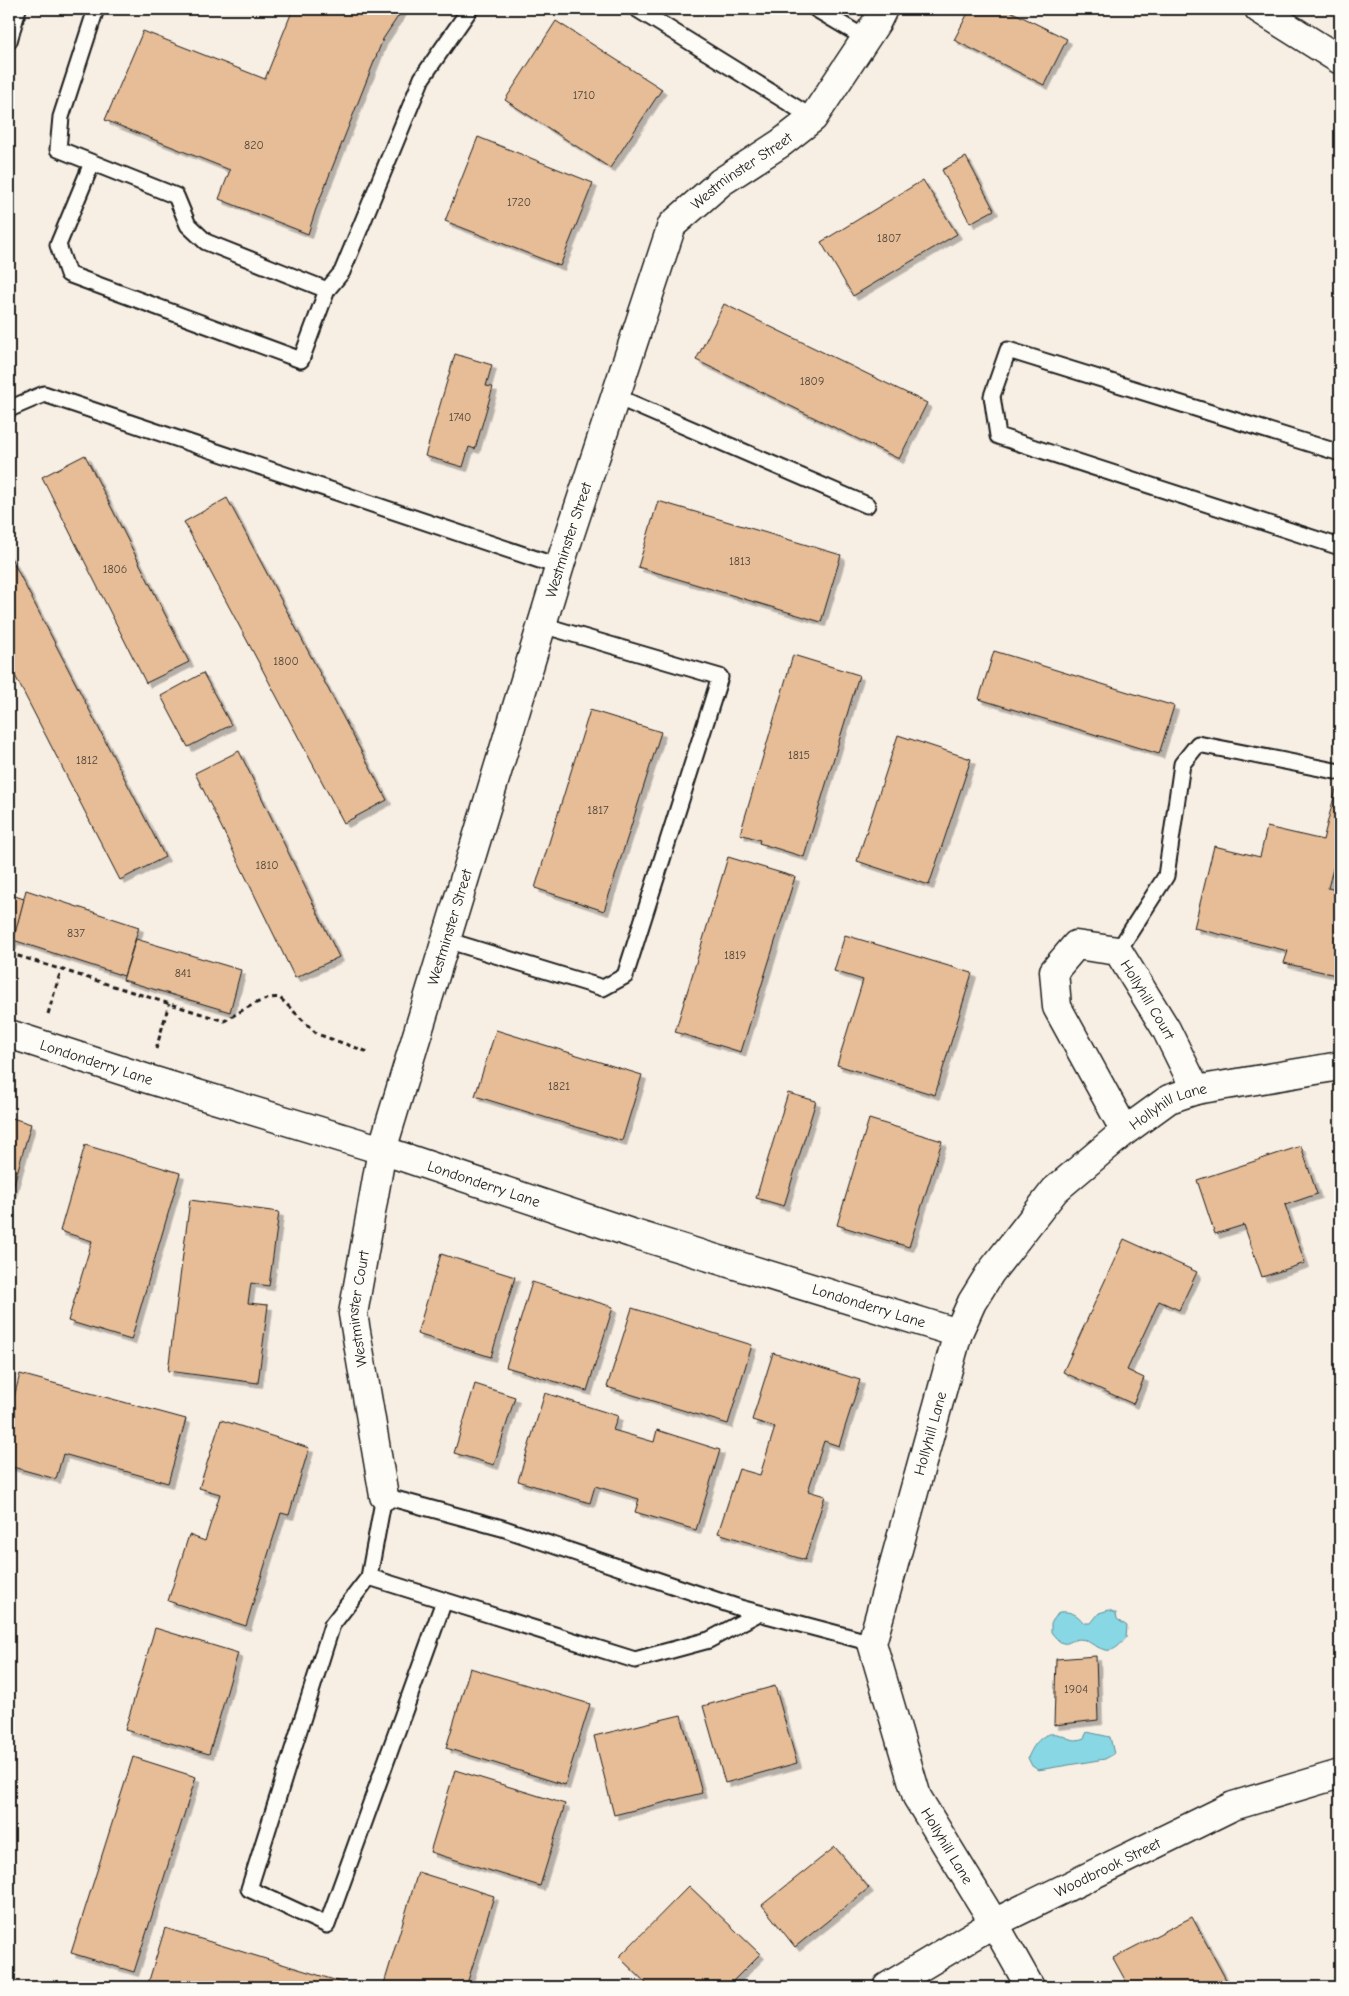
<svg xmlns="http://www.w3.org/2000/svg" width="1349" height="1996" font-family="'Comic Neue',sans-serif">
<defs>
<filter id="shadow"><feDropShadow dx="4.5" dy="4.5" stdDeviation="0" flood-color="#0004"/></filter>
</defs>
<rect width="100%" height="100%" fill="#f8efe4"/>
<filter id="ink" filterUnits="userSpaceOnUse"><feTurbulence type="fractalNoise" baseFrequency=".02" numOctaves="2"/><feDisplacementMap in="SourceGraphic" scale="10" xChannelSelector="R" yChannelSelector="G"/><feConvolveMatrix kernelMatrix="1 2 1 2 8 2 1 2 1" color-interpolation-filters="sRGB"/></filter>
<g filter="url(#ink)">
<!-- water -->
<g fill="#88d7e4" stroke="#5d8c94">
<path d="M1109 1610 1116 1613 1117 1619 1127 1626 1126 1638C1114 1652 1109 1654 1092 1644 1090 1643 1088 1641 1085 1640 1068 1635 1068 1655 1051 1632V1623L1059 1612C1071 1611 1077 1614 1084 1623H1091L1099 1613Z"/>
<path d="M1087 1732 1110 1737 1114 1754 1105 1759 1038 1770 1032 1766 1028 1758C1032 1747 1042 1731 1057 1734 1068 1737 1072 1743 1084 1738Z"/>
</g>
<!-- building -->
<g fill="#e6bd96" stroke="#1c1c1c" filter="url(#shadow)">
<path d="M293 9H403L383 39 316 209 308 234 219 199 230 170 105 120 143 31 265 79Z"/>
<path d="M970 9H1006L1067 39 1044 85 954 40Z"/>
<path d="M556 21 662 89 610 168 505 100Z"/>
<path d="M478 137 593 183 560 266 445 221Z"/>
<path d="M966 157 994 210 970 223 942 170Z"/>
<path d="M923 180 957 234 853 296 821 242Z"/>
<path d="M724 304 927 403 899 459 696 360Z"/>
<path d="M455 354 492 365 486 386 493 387 475 449 469 447 463 467 425 456Z"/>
<path d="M85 455 189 662 146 683 42 477Z"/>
<path d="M227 498 387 800 344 823 184 522Z"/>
<path d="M658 501 841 555 821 622 638 567Z"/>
<path d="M9 554 165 857 120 880 9 664Z"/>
<path d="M994 651 1174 706 1159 754 979 699Z"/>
<path d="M793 655 859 675 804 857 759 843 760 840 740 834Z"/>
<path d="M203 673 231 725 188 747 161 696Z"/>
<path d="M590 710 661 732 604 911 535 888Z"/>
<path d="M898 735 971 759 929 885 857 861Z"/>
<path d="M239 751 339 957 295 978 195 773Z"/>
<path d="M1336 789 1340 790V850L1338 849 1328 888 1340 891V976L1284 963 1288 951 1194 928 1214 846 1260 857 1267 827 1323 840Z"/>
<path d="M728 857 795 877 741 1052 675 1032Z"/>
<path d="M26 890 139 927 124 976 13 940Z"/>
<path d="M9 894 24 899 12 945H9Z"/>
<path d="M845 935 972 973 935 1095 837 1065 863 980 834 971Z"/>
<path d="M136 939 241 970 230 1012 123 980Z"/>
<path d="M496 1030 642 1075 622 1141 475 1096Z"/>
<path d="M788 1093 816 1101 784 1206 756 1198Z"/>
<path d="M9 1117 31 1124 9 1201Z"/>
<path d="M869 1119 942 1141 909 1247 837 1225Z"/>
<path d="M85 1145 180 1173 131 1340 68 1321 92 1241 60 1231Z"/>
<path d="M1301 1146 1317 1194 1285 1205 1305 1263 1262 1277 1244 1225 1215 1234 1197 1180Z"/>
<path d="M190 1200 279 1212 269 1286 251 1283 248 1303 268 1305 258 1383 168 1371Z"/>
<path d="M1124 1239 1197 1272 1179 1310 1159 1301 1127 1370 1144 1378 1133 1404 1063 1372Z"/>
<path d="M441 1254 515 1277 491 1357 417 1334Z"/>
<path d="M532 1282 613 1307 587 1391 506 1367Z"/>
<path d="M632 1308 752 1345 728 1424 607 1387Z"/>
<path d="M773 1353 860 1380 839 1446 824 1441 808 1491 825 1496 805 1560 718 1533 739 1469 760 1475 775 1427 752 1420Z"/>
<path d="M20 1374 186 1419 168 1483 63 1454 56 1479 9 1466V1416Z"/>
<path d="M475 1384 515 1397 494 1465 454 1453Z"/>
<path d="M545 1393 618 1416 613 1430 654 1442 657 1430 720 1450 696 1530 635 1512 639 1499 595 1486 590 1503 518 1481Z"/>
<path d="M221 1420 309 1448 289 1515 281 1513 246 1626 168 1601 189 1535 205 1541 220 1494 199 1488Z"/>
<path d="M155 1628 238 1653 209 1754 125 1730Z"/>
<path d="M1096 1656 1098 1720 1054 1725 1056 1659Z"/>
<path d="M470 1668 590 1704 565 1785 446 1748Z"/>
<path d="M775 1686 797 1763 725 1783 703 1706Z"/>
<path d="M681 1715 702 1793 614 1815 594 1736Z"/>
<path d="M133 1757 196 1777 134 1972 71 1953Z"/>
<path d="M455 1770 565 1804 540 1886 430 1852Z"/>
<path d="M835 1847 869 1888 795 1947 762 1905Z"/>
<path d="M418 1872 494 1896 466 1987H383Z"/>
<path d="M689 1886 760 1954 727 1987H650L619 1957Z"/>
<path d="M1192 1917 1230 1987H1129L1113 1958Z"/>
<path d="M165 1928 357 1987H147Z"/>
</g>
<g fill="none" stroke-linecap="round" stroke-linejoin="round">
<!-- service casing -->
<g stroke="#1c1c1c" stroke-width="19">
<g id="service">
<path d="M637 9 813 118"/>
<path d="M816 9 865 38"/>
<path d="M9 41 18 9"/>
<path d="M92 163 58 245 68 274 301 360 327 290 206 242 188 225 176 196 58 149 61 117 96 9"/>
<path d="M327 290 342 272 422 78 470 9"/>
<path d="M617 397 867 505"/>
<path d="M9 409 44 394 560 567"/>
<path d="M1340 453 1008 350 992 396 998 436 1340 547"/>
<path d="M446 940 603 988 625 976 720 677 542 625"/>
<path d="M1118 951 1166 876 1182 764 1198 744 1340 772"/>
<path d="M369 1577 332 1625 249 1889 327 1925 444 1601"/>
<path d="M759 1613 709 1640 635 1660 369 1577 384 1496 502 1528 740 1608 759 1613 872 1643"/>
</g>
</g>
<!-- minor casing -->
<g stroke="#1c1c1c" stroke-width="31">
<g id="minor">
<path id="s1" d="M9 1034 148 1079 382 1150 631 1233 958 1333"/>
<path id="s2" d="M1125 1131 1057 1007 1054 971 1076 945 1118 951 1166 1029 1196 1090"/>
<path id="s3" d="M384 1496 353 1314 382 1150 564 552 672 225 721 182 781 143 813 118 876 23 883 9"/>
<path id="s4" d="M887 1987 994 1923 1233 1806 1340 1774"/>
<path id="s5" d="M1030 1987 994 1923 917 1797 872 1643 958 1333 972 1302 990 1273 1055 1190 1125 1131 1169 1099 1196 1090 1340 1066"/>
</g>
</g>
<!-- secondary casing -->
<g stroke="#1c1c1c" stroke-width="31">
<path id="secondary" d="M1259 9 1340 60"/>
</g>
<!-- path -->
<g stroke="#1c1c1c" stroke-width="3" stroke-dasharray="5 4" stroke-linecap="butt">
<path d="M9 953 224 1021C237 1014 266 994 280 998L317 1034 371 1053"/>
<path d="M48 1014 61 970"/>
<path d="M156 1049 169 1004"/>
</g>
<!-- service -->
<use href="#service" stroke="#fdfcf7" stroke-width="15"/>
<!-- minor -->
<use href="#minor" stroke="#fdfcf7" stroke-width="28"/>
<!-- secondary -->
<use href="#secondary" stroke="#fdfcf7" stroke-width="28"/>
</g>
</g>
<g text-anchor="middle" stroke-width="4" stroke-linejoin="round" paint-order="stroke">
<!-- number labels -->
<g font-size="12" fill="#4e443a">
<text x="584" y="99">1710</text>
<text x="254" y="149">820</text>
<text x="519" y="206">1720</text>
<text x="889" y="242">1807</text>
<text x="812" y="385">1809</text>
<text x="460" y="421">1740</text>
<text x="740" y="565">1813</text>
<text x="115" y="573">1806</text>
<text x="286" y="665">1800</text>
<text x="799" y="759">1815</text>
<text x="87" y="764">1812</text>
<text x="598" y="814">1817</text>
<text x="267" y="869">1810</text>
<text x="76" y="937">837</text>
<text x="735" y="959">1819</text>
<text x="183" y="977">841</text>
<text x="559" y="1090">1821</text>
<text x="1076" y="1693">1904</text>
</g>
<!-- street labels -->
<g font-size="15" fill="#1c1c1c" stroke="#fdfcf7">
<text dy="5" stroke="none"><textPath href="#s3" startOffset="1409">Westminster Street</textPath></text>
<text dy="5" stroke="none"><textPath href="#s3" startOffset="989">Westminster Street</textPath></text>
<text dy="5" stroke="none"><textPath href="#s3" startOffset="584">Westminster Street</textPath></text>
<text dy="5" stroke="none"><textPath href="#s2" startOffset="311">Hollyhill Court</textPath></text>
<text dy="5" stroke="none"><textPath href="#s1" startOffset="92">Londonderry Lane</textPath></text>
<text dy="5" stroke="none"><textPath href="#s5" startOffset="1019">Hollyhill Lane</textPath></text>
<text dy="5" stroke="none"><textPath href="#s1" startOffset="498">Londonderry Lane</textPath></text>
<text dy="5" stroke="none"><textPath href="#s1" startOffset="902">Londonderry Lane</textPath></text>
<text dy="5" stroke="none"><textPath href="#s3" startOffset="190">Westminster Court</textPath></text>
<text dy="5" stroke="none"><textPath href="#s5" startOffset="599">Hollyhill Lane</textPath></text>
<text transform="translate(947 1846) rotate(59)" y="5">Hollyhill Lane</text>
<text dy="5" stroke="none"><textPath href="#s4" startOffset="251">Woodbrook Street</textPath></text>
</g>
</g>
<!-- margin -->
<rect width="1349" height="1996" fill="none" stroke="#fdfcf7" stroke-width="30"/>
<rect x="15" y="15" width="1319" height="1966" fill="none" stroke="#1c1c1c" stroke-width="2" filter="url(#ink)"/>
</svg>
